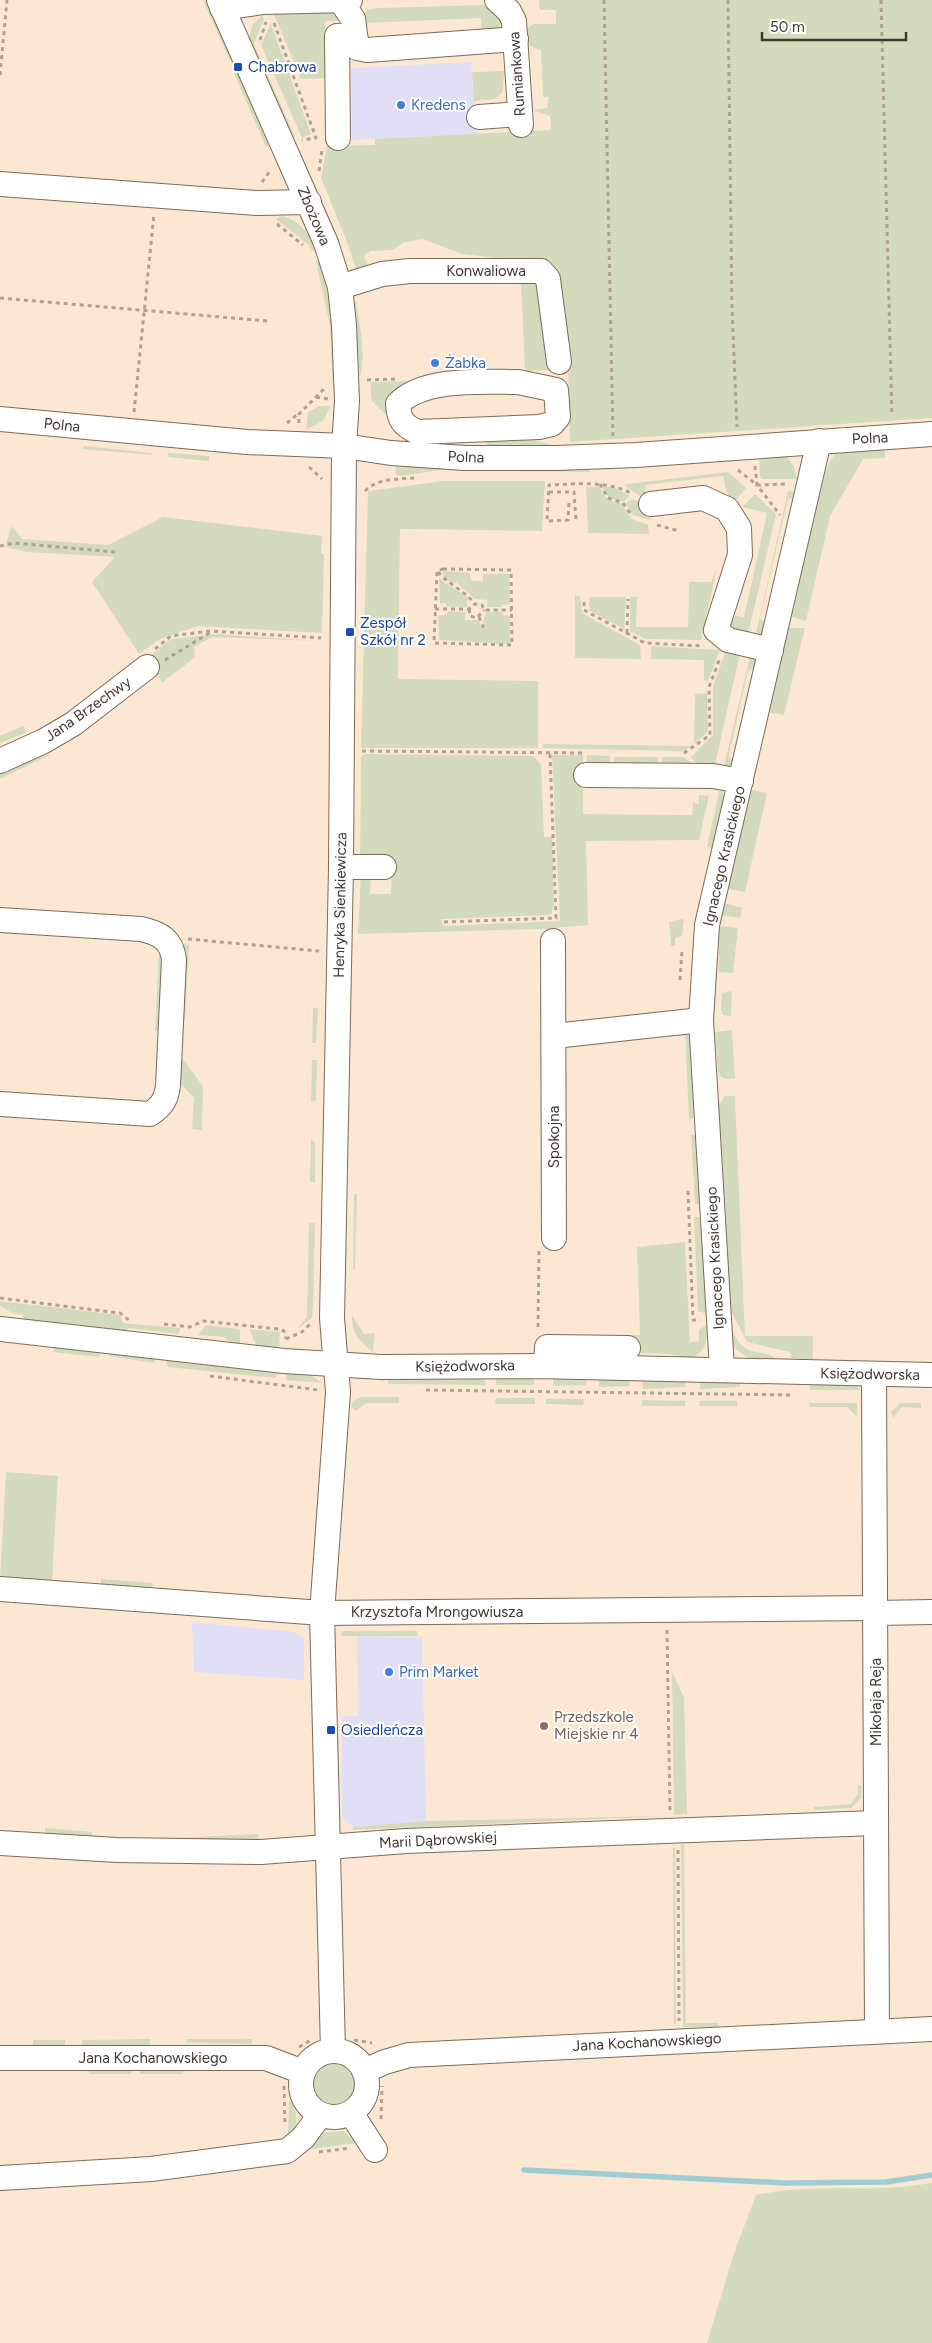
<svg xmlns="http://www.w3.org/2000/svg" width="932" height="2343" font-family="Figtree,sans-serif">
<rect width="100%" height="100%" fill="#fce8d2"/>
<!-- commercial -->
<g fill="#e1dff5">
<path d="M471 62 477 134 352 140 351 68Z"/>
<path d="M192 1622 295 1632 304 1638V1680L194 1672Z"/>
<path d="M357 1636 422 1637 426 1821 353 1827 342 1817V1716H358Z"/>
</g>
<!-- green -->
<g fill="#d4dbbc">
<path d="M203 0H208L233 58 229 59Z"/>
<path d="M539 0H932V418L570 442 568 366 533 262 462 254 422 239 405 242 392 250 371 251 364 255 368 267 358 275 347 242 321 178 327 146 375 145V139L551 130 550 116 533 110 547 108 549 97H543L541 51 527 44 525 31 533 24H556V10H540Z"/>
<path d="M485 5H493L503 21 498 30 482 33 481 18 365 23 361 17 367 10 376 8Z"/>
<path d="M337 10 345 20 325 21 327 78 301 79 273 12Z"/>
<path d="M262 15 264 19 254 44 295 137 291 139 249 40 252 26Z"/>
<path d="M271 24 311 134 302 138 261 45Z"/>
<path d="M239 71 270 145 266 147 234 73Z"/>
<path d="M504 71 503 91 495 99 474 101 472 72Z"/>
<path d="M299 149 340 242 337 244 297 150Z"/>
<path d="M281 216C299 220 310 233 316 250L312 251 310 246 276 219Z"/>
<path d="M320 260C331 304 338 345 333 390L330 326 316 261Z"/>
<path d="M542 281 556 370 525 371 521 283Z"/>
<path d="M356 301C359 322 367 358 360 377L353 304Z"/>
<path d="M413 381 386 415 372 401 370 382Z"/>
<path d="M319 406H331L323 421 306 430 308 412Z"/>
<path d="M526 438 566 449 488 447 484 440Z"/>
<path d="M84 446 153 453 152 455 83 449Z"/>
<path d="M840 449H885V458L863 459 830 516 806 621 789 616C797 583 816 466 840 449Z"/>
<path d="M168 453 209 456V461L168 457Z"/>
<path d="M759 454 785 455 793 465 797 479H762L760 476Z"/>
<path d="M586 465 590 472 441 470 400 476 395 474 396 467Z"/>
<path d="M728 472 746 488 734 502 726 491 723 476 645 485 646 500 625 486 627 484Z"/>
<path d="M444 481H545L542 531 400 529 398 679 538 681V748H361L368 491Z"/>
<path d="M586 487H600C604 498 610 503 622 503L630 518 648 525 649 534 588 533Z"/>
<path d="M603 487H613L630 496 624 501C614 501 605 498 603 487Z"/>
<path d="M788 491 796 492V497L788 499 760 618 766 624 762 632 755 638Z"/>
<path d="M755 494 776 514 747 639 732 633 728 623 730 615 744 617 767 513 742 507Z"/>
<path d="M633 499 648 506 651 520 632 515 626 503Z"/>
<path d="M163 517 322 536 321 554H324L322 633 198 626 160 639 139 654 92 582 115 557 27 552 5 547 11 527 14 528 22 539 108 545Z"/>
<path d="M717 568 701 640 645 639 630 631V597H637L636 627H688L689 582H711Z"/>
<path d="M443 571 470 573 471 581H483V574H509L510 604 502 605V607H487V600L475 599 457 583 450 582 444 577Z"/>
<path d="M439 577C447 587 460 591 470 599L467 600V607H447L446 603H440Z"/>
<path d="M575 596H580L582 613 640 645 641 659 575 658Z"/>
<path d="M589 597H626L624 629 590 611Z"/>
<path d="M447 611 465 612V620H478L483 629 487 628 483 622 486 612H502V615L510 616V644L439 640 438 616 447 614Z"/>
<path d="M787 628H805L784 715 767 712Z"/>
<path d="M216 634 319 641 212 637 194 647 195 657 162 683 153 665 145 660 171 639Z"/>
<path d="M651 646 720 650 708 681 704 680V660L651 659Z"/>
<path d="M726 650 740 653 714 769 698 765 691 757 713 735V686Z"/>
<path d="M751 653 757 663 756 667 748 671 729 755 734 764 723 770Z"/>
<path d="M707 693 708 732 694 744 695 694Z"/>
<path d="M23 726 27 732 0 743V736Z"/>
<path d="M543 744 692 746 682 751 543 748Z"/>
<path d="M48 751 50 755 0 779V769Z"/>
<path d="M364 754 534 756 541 765 544 837H552L554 904 551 915 441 919 442 926 560 921 552 755H583V814L692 815 693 803 699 804V795L709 796 699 840 586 841 588 925 540 929 358 934 361 873 371 872 370 894H391L392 873 360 861 361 757Z"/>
<path d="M587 755 610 756V763L587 762Z"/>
<rect x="614" y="757" width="44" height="7"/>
<path d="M662 757H684L693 765 661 764Z"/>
<path d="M720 787 727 804 715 848 707 847Z"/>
<path d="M749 789 767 793 745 892 727 889Z"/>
<path d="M725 903 742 908 740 918 722 915Z"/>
<path d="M681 919 684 920 682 936 675 938V946H671L669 922Z"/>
<path d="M719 926 738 928 733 973 719 972Z"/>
<path d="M149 941 163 949 161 1031H155L159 952Z"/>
<path d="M183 944 189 945 185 1020 179 1019Z"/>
<path d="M732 991 731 1016 723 1015 721 1010 722 993Z"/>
<path d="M313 1008H318L316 1043H312Z"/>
<path d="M732 1030 735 1078C726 1080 722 1080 718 1071L715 1032Z"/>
<path d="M685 1031 692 1038 697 1116 689 1120Z"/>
<path d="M177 1034H184L182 1058 203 1086 202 1130 192 1129 194 1098 182 1085Z"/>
<path d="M312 1060H317L316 1100 311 1102Z"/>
<path d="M725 1096H735L745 1336H813V1359L791 1358 790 1352 747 1342 732 1313 725 1314 717 1107Z"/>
<path d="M691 1135H696L698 1140 700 1204H695Z"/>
<path d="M311 1139 315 1142V1182H310Z"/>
<path d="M354 1194H357L355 1270H353Z"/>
<path d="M694 1217H700L703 1224 707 1314 698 1311Z"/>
<path d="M309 1223H315L313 1309 312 1318 297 1329 307 1317Z"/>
<path d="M685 1242 690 1342 699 1341V1330L706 1325C710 1347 699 1359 678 1363L672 1354 638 1353 627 1335H640L637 1247Z"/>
<path d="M0 1301 120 1315 123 1323 180 1328 179 1334 129 1328 121 1334 23 1324V1315L12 1313 0 1306Z"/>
<path d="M352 1315 364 1334 375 1333 373 1352C360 1343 351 1332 352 1315Z"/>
<path d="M206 1325 240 1329V1347H236L224 1337 198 1335Z"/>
<path d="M730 1326C746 1365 763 1344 778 1361 755 1360 747 1362 731 1343Z"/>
<path d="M249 1329 280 1332 279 1349 257 1347Z"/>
<path d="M56 1346 97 1350 100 1354 99 1357 53 1352Z"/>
<path d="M112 1352 154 1357 155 1363 109 1356Z"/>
<path d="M169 1359 278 1371 275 1378 168 1367 166 1361Z"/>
<path d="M287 1372 310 1374 322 1383 286 1380Z"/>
<path d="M388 1376 483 1377 486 1385 388 1384Z"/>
<path d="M496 1377 534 1378V1385H496Z"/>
<path d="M630 1378V1386L599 1387V1380Z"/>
<path d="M553 1379H586V1385L553 1386Z"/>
<path d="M685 1380V1387L643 1389V1381Z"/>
<path d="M740 1380V1387L700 1389V1382Z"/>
<path d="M810 1382 856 1385 860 1390H810Z"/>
<path d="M362 1397H399V1403H366L356 1411 351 1407 353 1401Z"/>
<path d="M496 1398H535V1404H495Z"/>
<path d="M546 1399H584L583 1405 546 1404Z"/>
<path d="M642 1400 685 1401V1406H642Z"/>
<path d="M700 1401H737V1406H699Z"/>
<path d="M809 1403H857V1417L847 1407H810Z"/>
<path d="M901 1403H921V1408L902 1407 893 1418 891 1412Z"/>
<path d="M6 1472 58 1476 52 1582 0 1580Z"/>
<path d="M101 1579 153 1583 152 1589 101 1588Z"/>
<path d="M343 1631H417L418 1636H341Z"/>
<path d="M672 1672 684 1697 687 1814 674 1815Z"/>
<path d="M858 1785H861V1798L851 1808 814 1810V1807L851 1804 858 1794Z"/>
<path d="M667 1816 353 1830V1827L426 1821Z"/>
<path d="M45 1828 92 1832V1836L45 1833Z"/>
<path d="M258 1834 259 1839 179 1840V1838Z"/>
<path d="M681 1845H684L686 2023H718V2027H683Z"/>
<path d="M673 1848H675L676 2024H674Z"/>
<path d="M150 2039V2045L82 2046V2040Z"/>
<path d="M187 2039H252V2044L186 2043Z"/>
<rect x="33" y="2040" width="32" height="6"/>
<circle cx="334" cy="2084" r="22"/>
<path d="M89 2067 131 2068V2074H89Z"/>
<rect x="140" y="2068" width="43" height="6"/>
<path d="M289 2100C300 2112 297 2126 292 2140L288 2133Z"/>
<path d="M343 2131 357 2143 297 2151 318 2133Z"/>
<path d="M932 2183V2343H707L734 2253 756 2195C798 2186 840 2189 882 2188 899 2188 916 2185 932 2183Z"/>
</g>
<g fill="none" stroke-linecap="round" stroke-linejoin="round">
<!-- stream -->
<path stroke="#a0cdd5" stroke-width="5.5" d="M524 2170 785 2183 886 2182 932 2175"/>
<!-- minor casing -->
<g stroke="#7c6b58" stroke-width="26">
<g id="minor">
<path d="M219 0 326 243 340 287 344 325 347 401 344 446 341 867 332 1318 338 1392 322 1613 333 2051"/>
<path d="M340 0 353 19 357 48 367 50 516 39"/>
<path d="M497 0 509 11 514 21 521 125"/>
<path d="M222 8 263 2 350 0"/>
<path d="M479 117 520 114"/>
<path d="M338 138 337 36 354 35"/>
<path d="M0 184 257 203 309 202"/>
<path d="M340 287 382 274 410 271H541L548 279 559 362"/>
<path d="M518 382 556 390 558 417 552 424 539 427 417 432C403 425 399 420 398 404 423 377 484 382 518 382Z"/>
<path d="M0 419 247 442 344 446 391 453 465 458H556L636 455 932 434"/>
<path d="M651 504 703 498 727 509 739 528 740 555 716 630 728 640 771 650"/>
<path d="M0 761 44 741 73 724 147 667"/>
<path d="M586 775 713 776 741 781"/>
<path d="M341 867H384"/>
<path d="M0 920 141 929C160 933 172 940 174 960L168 1086C166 1100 162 1106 150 1114L0 1104"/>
<path d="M553 941 554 1238"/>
<path d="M554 1036 701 1020"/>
<path d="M0 1329 284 1361 381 1367 538 1366 932 1375"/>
<path d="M546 1366 547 1347 628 1348"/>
<path d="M722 1369 701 1020 707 925 819 441"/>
<path d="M874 1374 877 2030"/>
<path d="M0 1589 322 1613 875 1608"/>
<path d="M876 1613 932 1612"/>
<path d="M0 1843 117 1850 261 1852 406 1841 875 1823"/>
<circle cx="334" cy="2084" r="33"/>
<path d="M0 2058H266L303 2072"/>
<path d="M364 2071 385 2062 409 2055 932 2029"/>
<path d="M351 2113 375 2150"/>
<path d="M0 2178 151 2169 287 2151 303 2138 320 2115"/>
</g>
</g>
<!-- path -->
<g stroke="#b1a291" stroke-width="3" stroke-dasharray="4 4" stroke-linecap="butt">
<path d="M604 0 613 437"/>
<path d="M728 0 732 308 737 427"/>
<path d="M881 0 892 416"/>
<path d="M274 23 316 138 302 140"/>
<path d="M260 40 266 22"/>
<path d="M0 75 7 0"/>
<path d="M319 171 322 150"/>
<path d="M262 182 270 171"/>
<path d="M277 224 303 245"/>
<path d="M0 298 268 321"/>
<path d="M367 380 395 379"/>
<path d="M316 397 328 399"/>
<path d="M134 412 154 214"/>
<path d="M287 423 298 414"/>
<path d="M299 423V414L325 388"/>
<path d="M755 466 757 485 780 515"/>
<path d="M309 467 322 479"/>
<path d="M738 470 757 485 788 484"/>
<path d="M600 484 608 498 623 503 632 516"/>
<path d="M365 491C377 478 400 479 416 478"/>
<path d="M549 492H574L576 521"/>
<path d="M569 503 568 520 547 521 549 485C578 484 606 480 633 494"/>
<path d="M657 525 679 531"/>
<path d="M0 546 14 543 115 552"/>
<path d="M443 569 511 570 512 645 434 643 437 571Z"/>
<path d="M438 572C449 585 464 590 475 604"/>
<path d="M584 602V610L645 643 703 646"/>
<path d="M435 609H469L475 604 482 605 484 610H512"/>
<path d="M469 609 470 616 477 618 484 610"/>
<path d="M479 617 484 628"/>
<path d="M627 633 628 599"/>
<path d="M155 649 171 636 211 631 321 638"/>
<path d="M165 660 211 632"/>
<path d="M362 751 583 753"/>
<path d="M684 753 710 735 709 687 720 658"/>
<path d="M444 922 556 918 550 753"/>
<path d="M188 939 319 951"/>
<path d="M680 980 682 951"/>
<path d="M688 1191 693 1320H700"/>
<path d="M0 1298 120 1313 130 1321"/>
<path d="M164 1324 190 1327 203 1321 278 1329 284 1331 286 1339"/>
<path d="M538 1327 539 1251"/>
<path d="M286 1339 302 1332 312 1322"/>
<path d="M210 1376 318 1390"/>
<path d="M426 1390 792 1395"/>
<path d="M667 1630 670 1811"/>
<path d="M678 1850 679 2021"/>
<path d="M354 2040 372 2043"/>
<path d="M299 2047 311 2040"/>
<path d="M284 2086 285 2125"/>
<path d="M381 2119 382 2086"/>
<path d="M319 2152 350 2148"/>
</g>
<!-- minor -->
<use href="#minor" stroke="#fff" stroke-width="24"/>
</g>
<!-- markers -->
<g fill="#1a4fb4" stroke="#fff" stroke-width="2">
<rect x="233" y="62" width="10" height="10" rx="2.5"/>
<rect x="345" y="627" width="10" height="10" rx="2.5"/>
<rect x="326" y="1725" width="10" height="10" rx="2.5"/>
</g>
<g fill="#3f7fe0" stroke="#fff" stroke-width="2">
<circle cx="401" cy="105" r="5"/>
<circle cx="435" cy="363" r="5"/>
<circle cx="389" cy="1672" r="5"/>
</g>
<circle fill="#8d6e63" stroke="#fff" stroke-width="2" cx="544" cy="1726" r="5"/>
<g text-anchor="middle" stroke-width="4" stroke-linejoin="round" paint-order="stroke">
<!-- transit labels -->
<g font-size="15" fill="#164399" stroke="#fff" text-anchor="start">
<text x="248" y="72">Chabrowa</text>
<text x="360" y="628">Zespół<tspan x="360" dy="17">Szkół nr 2</tspan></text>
<text x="341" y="1735">Osiedleńcza</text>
</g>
<!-- street labels -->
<g font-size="15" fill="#413930" stroke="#fff">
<text transform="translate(517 74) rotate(-94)" y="5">Rumiankowa</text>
<text transform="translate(314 216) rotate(67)" y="5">Zbożowa</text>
<text x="486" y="276">Konwaliowa</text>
<text transform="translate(62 425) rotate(6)" y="5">Polna</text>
<text transform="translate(870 438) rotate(-3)" y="5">Polna</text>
<text transform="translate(466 457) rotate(2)" y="5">Polna</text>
<text transform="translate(88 709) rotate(-35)" y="5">Jana Brzechwy</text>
<text transform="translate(724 856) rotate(-77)" y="5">Ignacego Krasickiego</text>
<text transform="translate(340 905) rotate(-89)" y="5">Henryka Sienkiewicza</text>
<text transform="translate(554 1137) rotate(-90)" y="5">Spokojna</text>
<text transform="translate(715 1258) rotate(-93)" y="5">Ignacego Krasickiego</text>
<text transform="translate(465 1366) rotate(-1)" y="5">Księżodworska</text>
<text transform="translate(870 1374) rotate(1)" y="5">Księżodworska</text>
<text x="437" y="1617">Krzysztofa Mrongowiusza</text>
<text transform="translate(876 1702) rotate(-90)" y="5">Mikołaja Reja</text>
<text transform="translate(438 1840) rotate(-3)" y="5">Marii Dąbrowskiej</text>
<text transform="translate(647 2042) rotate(-3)" y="5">Jana Kochanowskiego</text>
<text x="153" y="2063">Jana Kochanowskiego</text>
</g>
<!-- shop labels -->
<g font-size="15" fill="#366cbe" stroke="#fff" text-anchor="start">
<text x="411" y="110">Kredens</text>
<text x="445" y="368">Żabka</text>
<text x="399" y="1677">Prim Market</text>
</g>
<!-- education labels -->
<g font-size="15" fill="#785e54" stroke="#fff" text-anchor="start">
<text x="554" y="1722">Przedszkole<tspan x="554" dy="17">Miejskie nr 4</tspan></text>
</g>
</g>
<!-- scale -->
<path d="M762 32v8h144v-8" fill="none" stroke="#413930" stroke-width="2.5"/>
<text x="770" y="32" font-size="15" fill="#413930" stroke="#ffffff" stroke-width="4" paint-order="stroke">50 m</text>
</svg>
